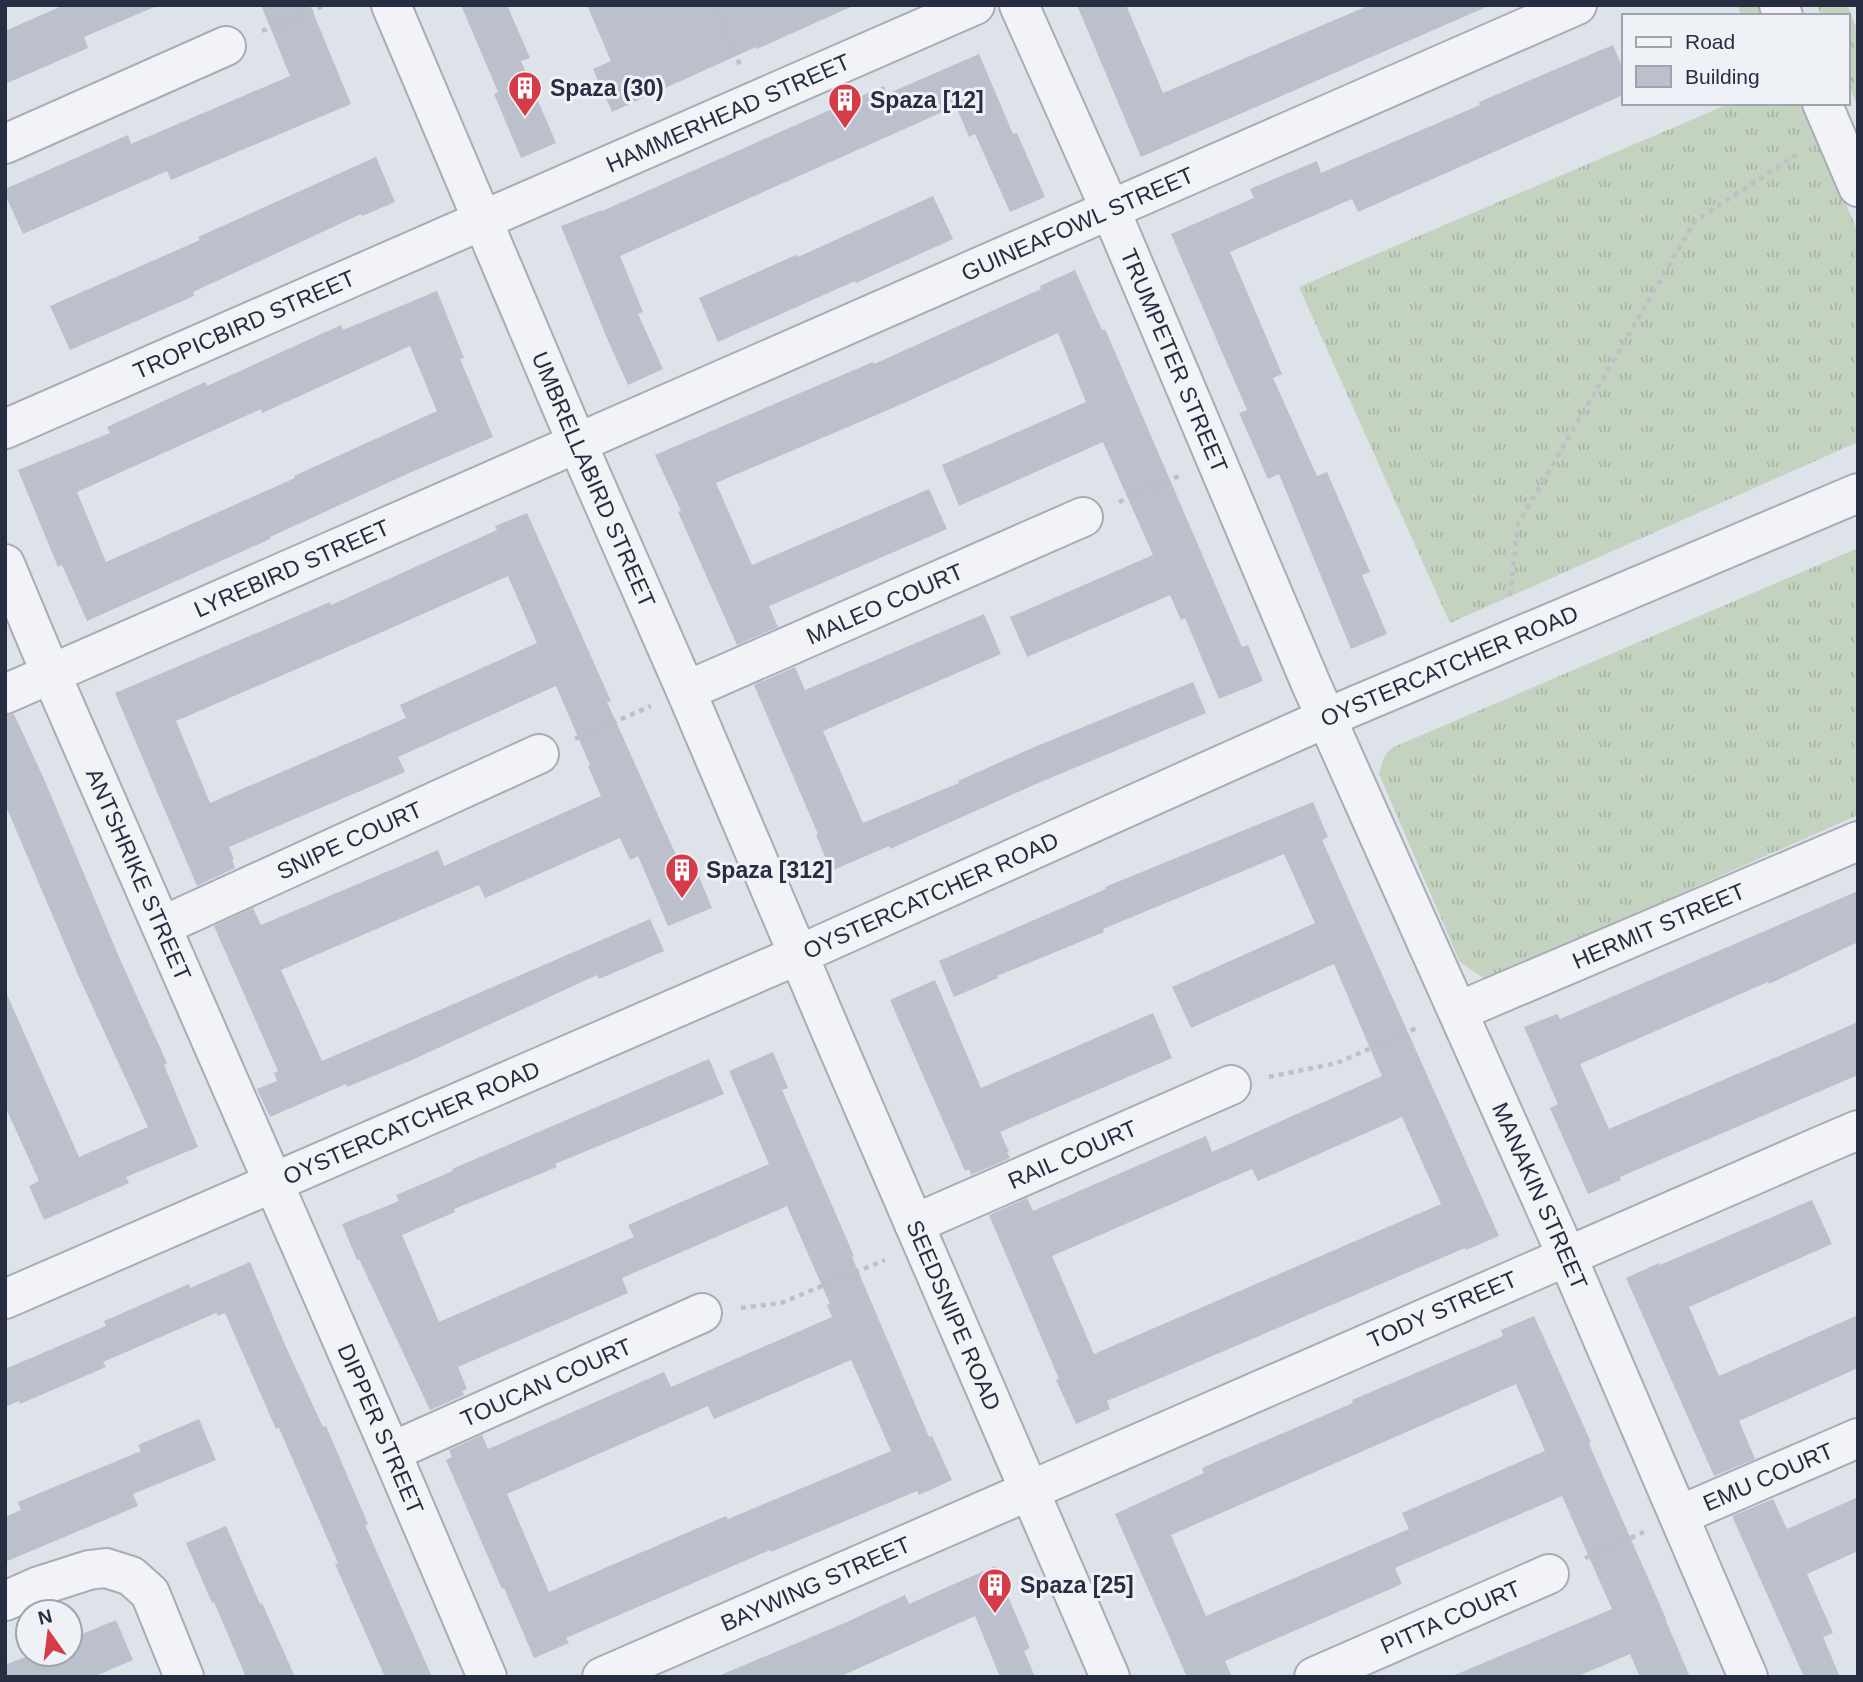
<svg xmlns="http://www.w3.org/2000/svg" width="1863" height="1682" font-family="Helvetica,sans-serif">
<defs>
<pattern id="grass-tufts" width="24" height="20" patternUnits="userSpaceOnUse" patternTransform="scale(1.75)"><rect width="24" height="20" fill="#c3d3bf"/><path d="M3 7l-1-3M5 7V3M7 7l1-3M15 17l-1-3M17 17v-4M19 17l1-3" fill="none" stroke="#a8b5a5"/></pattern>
</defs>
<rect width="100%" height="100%" fill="#dee2e9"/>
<!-- grass -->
<g fill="url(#grass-tufts)">
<path d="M1737 5H1760L1764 16H1742Z"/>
<path d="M1817 5H1847L1858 31V107L1847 81V16H1821Z"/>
<path d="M1731 103H1802L1858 232V442L1450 623 1299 287Z"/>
<path d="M1858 548V815L1493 977H1482L1460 962 1379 774C1383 762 1382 755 1394 747Z"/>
</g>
<!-- building -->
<g fill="#bbc0cc" fill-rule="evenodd">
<path d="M64 5H159L84 37 88 48 5 84V31Z"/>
<path d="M261 5H310L351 104 171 180 167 171 23 234 5 194V189L128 135 131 144 290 76Z"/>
<path d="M461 5H507L530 58 521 61 556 143 521 158 494 94 498 92Z"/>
<path d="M587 5H855L757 49 756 47 612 112 593 69 611 61Z"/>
<path d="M1077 5H1126L1163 93 1370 5H1491L1141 157Z"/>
<path d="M1613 45 1623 69V95L1358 212 1352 199 1230 252 1282 374 1273 378 1317 476 1327 472 1370 572 1362 575 1387 634 1351 649 1279 474 1268 479 1239 413 1247 410 1171 234 1254 198 1250 189 1317 161 1321 173 1480 105 1479 102Z"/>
<path d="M979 54 1013 134 1017 133 1045 197 1010 212 975 134 969 137 956 106 620 256 643 312 638 314 663 369 628 385 606 336 561 226 602 210V211L884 86 887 94Z"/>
<path d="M376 157 395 202 362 216 361 214 193 292 194 296 70 350 50 306 200 240 198 237Z"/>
<path d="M933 196 953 239 856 283 855 281 718 342 699 298 796 255 798 257Z"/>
<path d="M1075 270 1102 330 1105 329 1242 647 1248 645 1263 681 1219 699 1185 618 1181 620 1170 595 1027 657 1010 617 1153 555 1103 442 959 506 942 465 1086 402 1058 333 895 407 716 483 752 565 929 489 947 529 769 606 778 627 737 645 678 512 681 511 655 455 873 362 874 364 1041 289 1040 286Z"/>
<path d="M437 291 464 358 460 359 493 437 407 474 270 537V539L87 621 62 565 58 567 18 470 110 433 107 427 205 382 207 386 341 325 343 330ZM410 346 437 411 294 476 295 478 106 562 77 492 261 409 262 413Z"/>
<path d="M527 513 611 701 607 702 686 877 697 872 712 908 668 926 638 856 630 860 620 838 485 898 479 885 281 970 322 1061 650 919 664 951 599 979 597 975 412 1060 347 1087 346 1084 270 1117 257 1089 277 1081 274 1073 278 1071 214 926 253 908 261 925 438 850 444 866 601 796 588 766 590 765 556 686 398 757 405 772 229 847 234 859 232 860 235 868 197 886 115 693 330 602 331 605 497 530 495 526ZM508 576 537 643 400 705 406 718 210 803 176 721 371 637Z"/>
<path d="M984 614 1001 654 823 731 863 823 959 783 958 781 1032 748 1193 682 1206 713 1036 784 890 849 889 846 831 871 816 835 818 834 754 685 795 667 805 690Z"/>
<path d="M14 714 44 779 119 957 167 1063 164 1065 198 1147 126 1177 129 1183 44 1220 29 1186 39 1181 5 1106V990L79 1157 148 1127 78 975 5 804V715Z"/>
<path d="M1313 802 1328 837 1322 840 1499 1236 1466 1250 1465 1248 1107 1401 1110 1409 1076 1424 1056 1380 1059 1379 989 1215 1027 1198 1033 1211 1206 1136 1212 1152 1382 1076 1334 964 1191 1028 1172 987 1315 923 1284 854 1103 929 1104 932 997 976 998 978 954 997 939 961 1106 889 1105 887ZM1402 1117 1441 1204 1094 1354 1052 1256 1252 1169 1258 1181Z"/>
<path d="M1858 891V942L1769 984 1768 982 1580 1064 1609 1129 1858 1022V1075L1620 1177 1621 1180 1588 1194 1550 1108 1558 1104 1524 1027 1557 1014 1560 1019Z"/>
<path d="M935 980 981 1088 1153 1013 1172 1058 1000 1132 1009 1152H1007L1010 1158 971 1175 969 1169 965 1171 890 1000Z"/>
<path d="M773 1052 788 1088 782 1090 854 1256 852 1257 929 1437 932 1436 952 1480 919 1495 917 1491 771 1552 770 1550 566 1638 569 1643 534 1658 504 1588 502 1589 446 1460 452 1457 449 1450 482 1435 488 1449 664 1372 671 1387 832 1317 827 1305 830 1304 787 1206 622 1278 628 1293 458 1367 467 1389 462 1391 464 1395 430 1410 359 1259 357 1260 342 1224 399 1201 396 1195 453 1171 452 1169 709 1059 724 1094 555 1164 557 1167 454 1209 455 1212 402 1235 439 1322 634 1237 628 1225 769 1164 729 1071ZM851 1360 891 1451 728 1519 726 1516 549 1592 507 1494 708 1406 714 1419Z"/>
<path d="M1812 1200 1832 1244 1689 1307 1719 1376 1858 1315V1368L1739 1421 1755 1459 1714 1476 1626 1278 1659 1263 1660 1265Z"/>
<path d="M250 1262 285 1345 323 1427 326 1426 368 1524 365 1525 432 1677H385L335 1564 338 1563 279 1428 276 1429 225 1313 218 1316 216 1313 103 1362 106 1367 20 1404 19 1401 5 1407V1369L106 1326 104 1321 189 1284 190 1288Z"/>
<path d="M1534 1316 1591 1442 1589 1444 1667 1621H1666L1690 1677H1640L1630 1654 1576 1677H1450L1612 1609 1562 1496 1395 1568 1402 1584 1225 1661 1232 1677H1187L1115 1514 1204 1473 1202 1468 1353 1403 1352 1400 1503 1336 1501 1330ZM1516 1384 1545 1451 1402 1513 1409 1529 1206 1616 1171 1535Z"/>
<path d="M199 1419 216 1460 133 1494 138 1506 5 1562V1517L21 1510 18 1502 141 1451 138 1445Z"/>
<path d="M1858 1497V1551L1807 1574 1833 1633 1823 1637 1840 1677H1804L1732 1516 1773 1499 1787 1529Z"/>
<path d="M226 1526 260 1604 262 1603 295 1677H246L214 1602 212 1603 186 1543Z"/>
<path d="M995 1566 1030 1648 1024 1651 1035 1677H1000L975 1616 839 1677H716L847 1622 905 1595 909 1604Z"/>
<path d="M116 1620 133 1660 93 1677H5V1665L33 1654H70V1639Z"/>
</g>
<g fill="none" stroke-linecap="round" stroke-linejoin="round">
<!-- minor casing -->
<g stroke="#a7acb7" stroke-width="42">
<g id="minor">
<path id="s1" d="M391 5 577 443 686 691 835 1041 1110 1677"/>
<path id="s2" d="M1019 5 1110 209 1311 684 1566 1254 1748 1677"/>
<path d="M1779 5 1783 16"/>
<path d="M1822 103 1858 187"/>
<path d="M5 144 226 46"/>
<path id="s3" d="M5 429 975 5"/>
<path id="s4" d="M5 564 51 674 391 1452 487 1677"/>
<path id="s5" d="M686 691 1083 517"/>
<path id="s6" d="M5 694 1577 5"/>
<path id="s7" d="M162 926 539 754"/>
<path id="s8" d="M1459 1011 1858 841"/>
<path id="s9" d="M914 1224 1231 1085"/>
<path id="s10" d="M5 1299 798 955 1326 718 1858 493"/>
<path id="s11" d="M391 1452 702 1313"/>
<path id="s12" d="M1680 1515 1858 1438"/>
<path d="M5 1601 39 1586 89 1570 106 1568 131 1576 150 1593 184 1677"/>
<path id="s13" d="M602 1677C1021 1495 1438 1309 1858 1130"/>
<path id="s14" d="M1314 1677 1549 1574"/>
</g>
</g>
<!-- path -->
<g stroke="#bcc0c8" stroke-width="4.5" stroke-dasharray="5 5" stroke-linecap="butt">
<path d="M713 5 740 65"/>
<path d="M262 31 326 5"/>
<path d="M1119 502 1179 476"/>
<path d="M1510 596 1518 524 1695 221 1799 153"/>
<path d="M575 739 651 706"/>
<path d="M1269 1077 1337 1063 1419 1027"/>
<path d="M741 1308 781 1303 885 1260"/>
<path d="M1585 1558 1644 1532"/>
</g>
<!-- minor -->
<use href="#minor" stroke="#f1f3f7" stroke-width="38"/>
</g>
<!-- icons -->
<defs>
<g id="building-pin" transform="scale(1.75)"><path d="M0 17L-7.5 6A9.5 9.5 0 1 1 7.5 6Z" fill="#d53c47" stroke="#eef1f6"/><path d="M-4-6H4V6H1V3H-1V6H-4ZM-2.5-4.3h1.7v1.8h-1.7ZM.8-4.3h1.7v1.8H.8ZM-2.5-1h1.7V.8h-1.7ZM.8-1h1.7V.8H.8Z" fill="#fff"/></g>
</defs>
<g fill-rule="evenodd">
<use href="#building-pin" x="525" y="88"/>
<use href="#building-pin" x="845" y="100"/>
<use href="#building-pin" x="682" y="870"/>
<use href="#building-pin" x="995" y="1585"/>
</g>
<g text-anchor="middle" stroke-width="6" stroke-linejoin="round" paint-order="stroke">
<!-- poi labels -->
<g font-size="23" font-weight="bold" fill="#272e41" stroke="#eef1f6" text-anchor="start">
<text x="550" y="96">Spaza (30)</text>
<text x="870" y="108">Spaza [12]</text>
<text x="706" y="878">Spaza [312]</text>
<text x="1020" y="1593">Spaza [25]</text>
</g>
<!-- street labels -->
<g font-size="23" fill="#272e41" stroke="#eef1f6">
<text dy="8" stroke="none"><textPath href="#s3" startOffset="789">HAMMERHEAD STREET</textPath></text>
<text dy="8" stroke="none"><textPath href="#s6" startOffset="1171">GUINEAFOWL STREET</textPath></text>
<text dy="8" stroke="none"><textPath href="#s3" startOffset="261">TROPICBIRD STREET</textPath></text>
<text dy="8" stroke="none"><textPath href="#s2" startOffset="388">TRUMPETER STREET</textPath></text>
<text dy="8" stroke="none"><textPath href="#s1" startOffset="516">UMBRELLABIRD STREET</textPath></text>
<text dy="8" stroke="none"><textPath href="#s6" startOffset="313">LYREBIRD STREET</textPath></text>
<text dy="8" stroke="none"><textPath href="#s5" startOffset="217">MALEO COURT</textPath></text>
<text dy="8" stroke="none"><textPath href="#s10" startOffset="1577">OYSTERCATCHER ROAD</textPath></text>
<text dy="8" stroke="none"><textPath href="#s7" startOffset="206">SNIPE COURT</textPath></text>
<text dy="8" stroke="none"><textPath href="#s4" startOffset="338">ANTSHRIKE STREET</textPath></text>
<text dy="8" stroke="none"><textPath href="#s10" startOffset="1010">OYSTERCATCHER ROAD</textPath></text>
<text dy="8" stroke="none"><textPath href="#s8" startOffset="217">HERMIT STREET</textPath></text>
<text dy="8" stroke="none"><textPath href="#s10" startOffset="443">OYSTERCATCHER ROAD</textPath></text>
<text dy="8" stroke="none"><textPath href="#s9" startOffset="173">RAIL COURT</textPath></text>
<text dy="8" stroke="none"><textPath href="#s2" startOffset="1300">MANAKIN STREET</textPath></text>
<text dy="8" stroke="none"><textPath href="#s13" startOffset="917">TODY STREET</textPath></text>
<text dy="8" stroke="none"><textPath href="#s1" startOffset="1426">SEEDSNIPE ROAD</textPath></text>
<text dy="8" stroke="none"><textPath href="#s11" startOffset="170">TOUCAN COURT</textPath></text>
<text dy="8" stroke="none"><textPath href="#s4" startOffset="943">DIPPER STREET</textPath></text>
<text dy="8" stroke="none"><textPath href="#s12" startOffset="96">EMU COURT</textPath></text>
<text dy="8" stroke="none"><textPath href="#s13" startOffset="233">BAYWING STREET</textPath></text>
<text dy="8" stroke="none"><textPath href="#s14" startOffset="149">PITTA COURT</textPath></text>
</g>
</g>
<!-- border -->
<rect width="1863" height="1682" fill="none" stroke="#272e41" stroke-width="14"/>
<!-- legend -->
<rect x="1622" y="14" width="228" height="91" fill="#eef1f6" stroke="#9ea3ae" stroke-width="2"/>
<rect x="1636" y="37" width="35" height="10" fill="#f1f3f7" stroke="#9ea3ae" stroke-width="2"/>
<text x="1685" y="49" font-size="21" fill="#272e41">Road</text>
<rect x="1636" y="66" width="35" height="21" fill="#bbc0cc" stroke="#9ea3ae" stroke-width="2"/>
<text x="1685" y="84" font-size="21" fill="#272e41">Building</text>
<!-- north arrow -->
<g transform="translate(49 1633) rotate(346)"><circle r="33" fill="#eef1f6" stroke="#9ea3ae" stroke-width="2"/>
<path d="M0-5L12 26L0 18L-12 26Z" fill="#d53c47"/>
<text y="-10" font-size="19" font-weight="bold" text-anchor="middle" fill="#272e41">N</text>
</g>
</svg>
